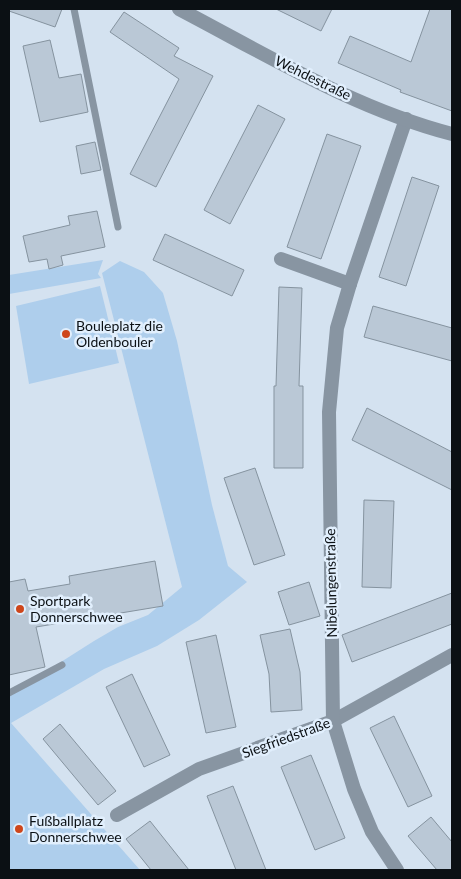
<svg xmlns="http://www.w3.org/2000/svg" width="461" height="879" font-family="Lato,sans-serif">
<rect width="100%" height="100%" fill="#d4e2f0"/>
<!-- green -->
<g fill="#aeceec">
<path d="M103 260 98 274 101 278 9 294V275Z"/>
<path d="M120 261 144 272 163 293 177 341 212 505 228 566 247 582 199 620 157 646 104 669 11 723 140 870H9V695L94 641 118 627 148 615 182 587 102 273Z"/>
<path d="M100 286 119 363 29 384 16 306Z"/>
</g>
<!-- building -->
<g fill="#bac8d6" stroke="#85939f">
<path d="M9 9H62L55 27 9 11Z"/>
<path d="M276 9H332L321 31Z"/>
<path d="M430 9H452V111L400 92 401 90 338 63 350 36 411 62Z"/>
<path d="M124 12 179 48 174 56 213 76 156 187 130 174 179 79 110 32Z"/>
<path d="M50 40 59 78 81 74 88 112 40 122 23 46Z"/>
<path d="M258 105 285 119 230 224 204 210Z"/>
<path d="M327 134 361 146 321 259 287 247Z"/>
<path d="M95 142 101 170 81 174 76 146Z"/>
<path d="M412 177 439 186 406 286 379 277Z"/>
<path d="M97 211 105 247 61 256 63 265 49 269 47 259 29 262 23 236 70 225 68 216Z"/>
<path d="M165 234 244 270 232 296 153 260Z"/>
<path d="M279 287 302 288 299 386H303V468H274V386H276Z"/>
<path d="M373 306 452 328V361L364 337Z"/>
<path d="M367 408 452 452V490L352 440Z"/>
<path d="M255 468 285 555 254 565 224 478Z"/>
<path d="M364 500 394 501 391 588 362 587Z"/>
<path d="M155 561 163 606 36 627 45 667 9 675V582L25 579 28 591 70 584 69 576Z"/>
<path d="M309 582 320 616 289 625 278 592Z"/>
<path d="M452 593V624L352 662 342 635Z"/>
<path d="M290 629 300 672 302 710 271 712 269 674 260 635Z"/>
<path d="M216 635 236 727 206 733 186 642Z"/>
<path d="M132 674 170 755 144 767 106 687Z"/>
<path d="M394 716 432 796 408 807 370 728Z"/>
<path d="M60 724 116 791 98 805 43 739Z"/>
<path d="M311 755 345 838 315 850 281 767Z"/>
<path d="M233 786 266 870H236L207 796Z"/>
<path d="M431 817 452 842V870H437L408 836Z"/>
<path d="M150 821 189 870H151L126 839Z"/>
</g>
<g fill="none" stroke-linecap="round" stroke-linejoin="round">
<!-- service -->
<g stroke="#8895a2" stroke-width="7">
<path d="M74 9 118 227"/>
<path d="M9 693 62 665"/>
</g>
<!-- minor -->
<g stroke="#8895a2" stroke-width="14">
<path d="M281 259 350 284"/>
<path d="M117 815 199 769 333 721 452 655"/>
<path d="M397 870 372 832 354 789 333 721 329 412 337 328 350 284 406 119"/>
</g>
<!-- tertiary -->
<path stroke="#8895a2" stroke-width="14" d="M179 9C267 55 355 109 452 134"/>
</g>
<!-- markers -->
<g fill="#ce461b" stroke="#e1effd" stroke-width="2">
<circle cx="66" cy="334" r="5"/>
<circle cx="20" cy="609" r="5"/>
<circle cx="19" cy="829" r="5"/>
</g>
<g text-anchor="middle" stroke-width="5" stroke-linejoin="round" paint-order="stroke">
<!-- street labels -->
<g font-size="14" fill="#0b1014" stroke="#e1effd">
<text transform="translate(313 78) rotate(26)" y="5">Wehdestraße</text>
<text transform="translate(331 583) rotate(-91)" y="5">Nibelungenstraße</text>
<text transform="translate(286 738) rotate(-20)" y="5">Siegfriedstraße</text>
</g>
<!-- poi labels -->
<g font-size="14" fill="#0b1014" stroke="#e1effd" text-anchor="start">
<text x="76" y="331">Bouleplatz die<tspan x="76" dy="16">Oldenbouler</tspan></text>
<text x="30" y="606">Sportpark<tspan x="30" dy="16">Donnerschwee</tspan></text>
<text x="29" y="826">Fußballplatz<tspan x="29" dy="16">Donnerschwee</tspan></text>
</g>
</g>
<!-- border -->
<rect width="461" height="879" fill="none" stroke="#0b1014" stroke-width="20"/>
</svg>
